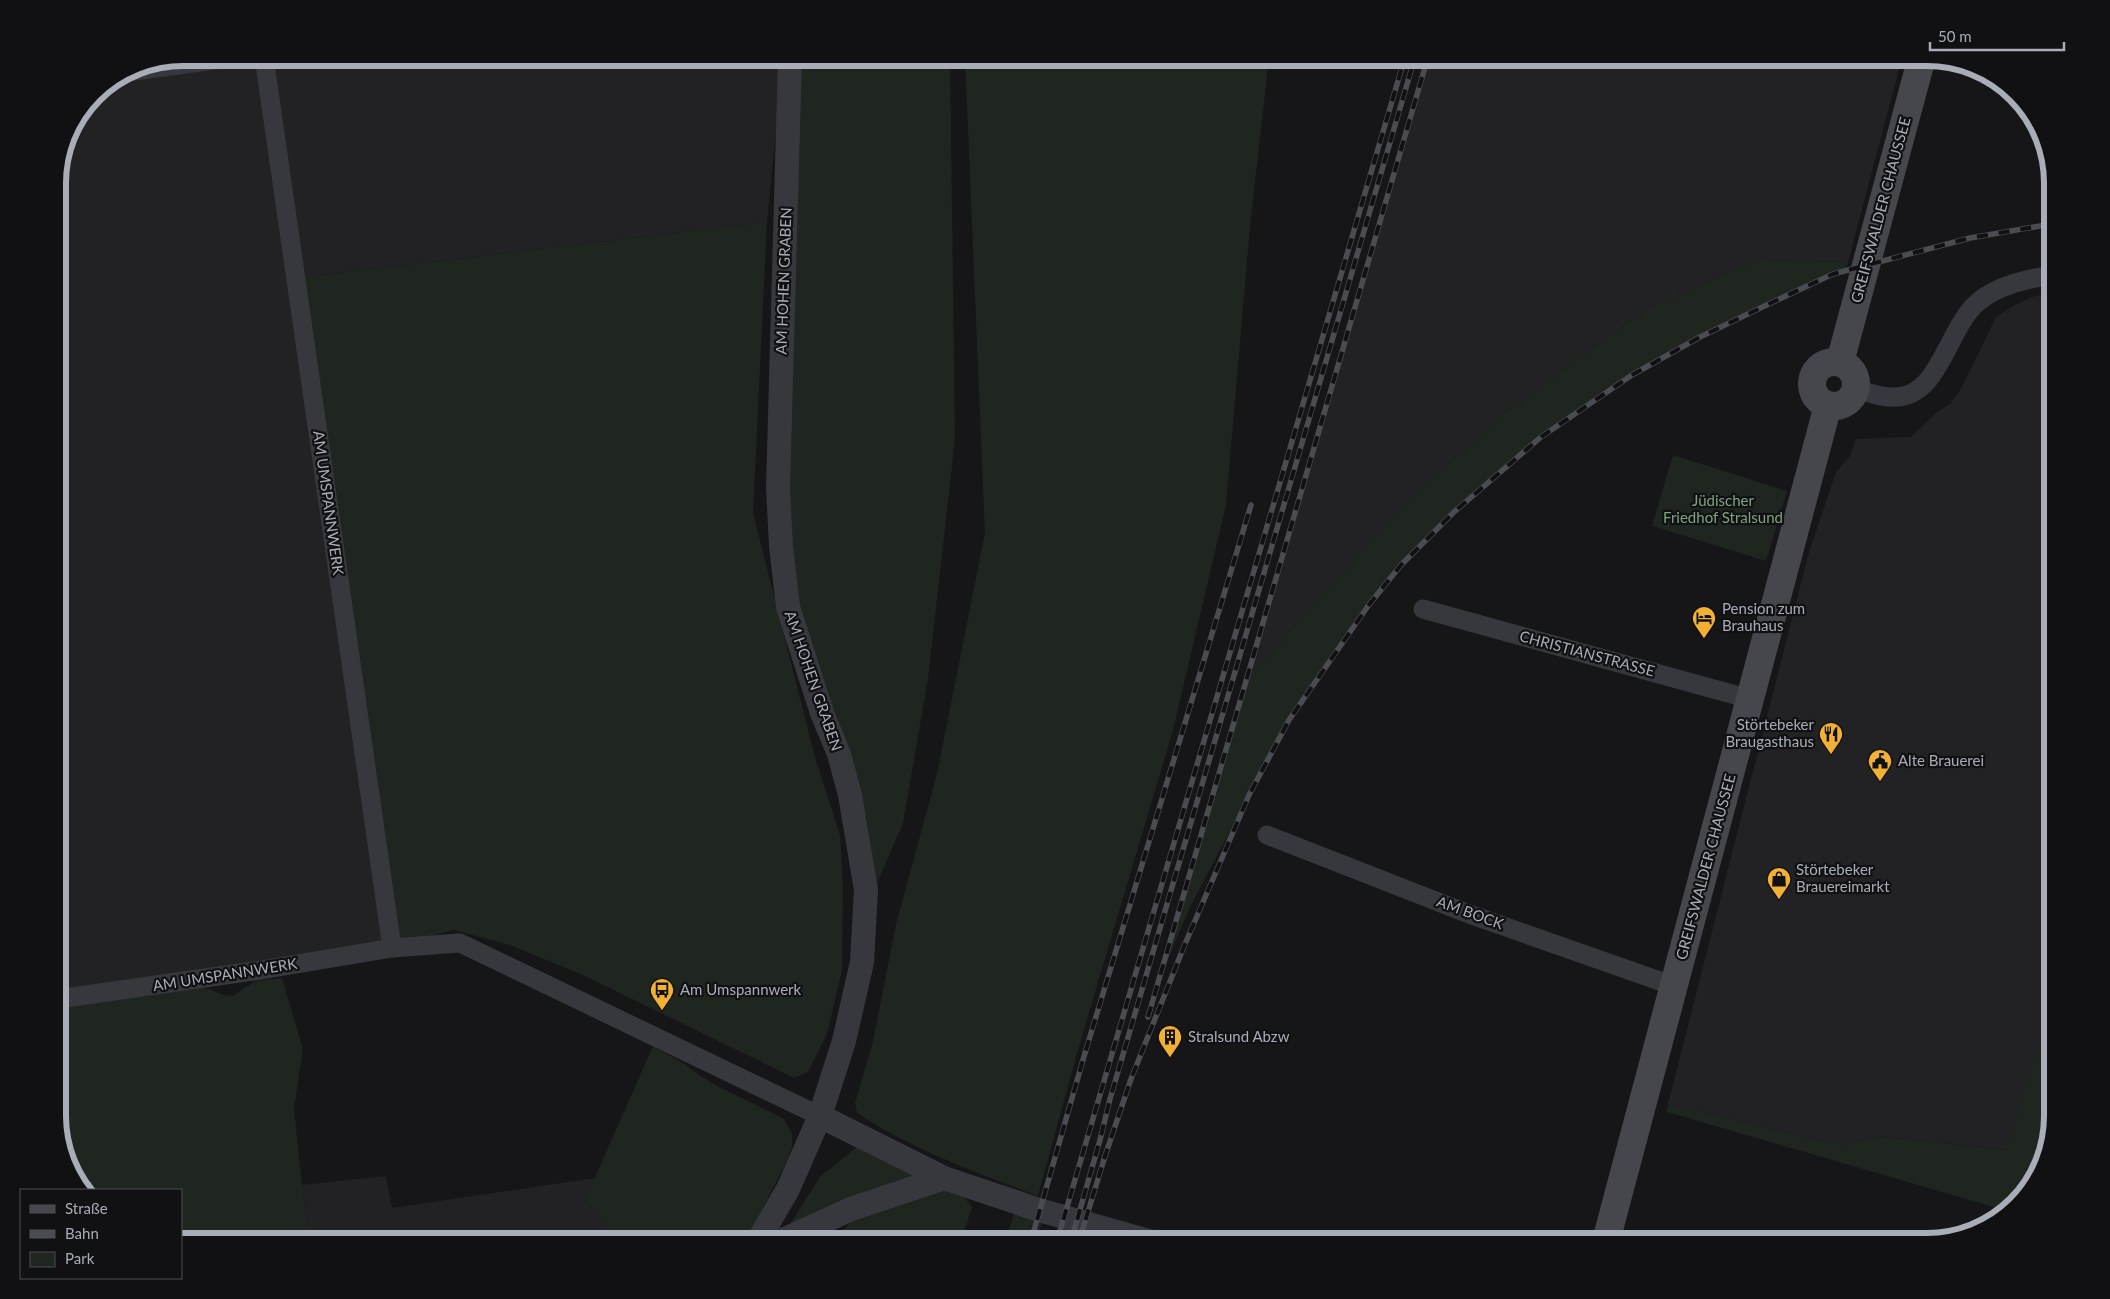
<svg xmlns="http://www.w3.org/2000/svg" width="2110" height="1299" font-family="Lato,sans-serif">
<rect width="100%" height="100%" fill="#161618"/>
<!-- built -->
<g fill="#222225">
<path d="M236 57 783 58 767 222 296 278 392 948 58 1000V175L67 135 94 94 127 72Z"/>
<path d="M1428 58H1902L1848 262 1757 260 1647 309 1504 414 1409 499 1246 679Z"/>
<path d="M2052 294V996L2008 1150 1877 1136 1841 1145 1668 1104 1809 552 1836 472 1850 456 1856 439 1911 437 1935 414 1951 403 1961 389 1996 317 2015 305 2035 296Z"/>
<path d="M386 1176 392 1208 609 1176 618 1241H310L302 1185Z"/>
<path d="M1033 1217 1043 1220 1037 1241H1026Z"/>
</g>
<!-- green -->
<g fill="#1e261f">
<path d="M801 58H950L955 439 928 679 903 823 876 886 867 821 858 783 811 654 795 588 788 518Z"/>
<path d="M965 58H1269L1250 226 1226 505 1173 730 1077 1053 1038 1196C975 1172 913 1150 857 1113L855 1103 873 1042 896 924 937 774 985 533Z"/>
<path d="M767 222 753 513 816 761 840 835 843 887 842 970 827 1034 808 1072 794 1078 583 975 510 945 453 930 392 948 296 278Z"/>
<path d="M1757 260 1848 262 1846 269 1700 337 1632 375 1541 437 1454 512 1401 565 1368 606 1289 720 1191 905 1161 975 1246 679 1409 499 1504 414 1647 309Z"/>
<path d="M1673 455 1787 491 1766 561 1652 526Z"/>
<path d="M282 978 303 1049 294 1109 302 1185 310 1241H181V1190H86L74 1179 58 1124V1007L197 987 209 989 223 995 233 996 255 981Z"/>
<path d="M2052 996V1116L2036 1179 2004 1210 1667 1112 1668 1104 1841 1145 1877 1136 2007 1150Z"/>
<path d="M653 1046 683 1063 702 1077 721 1088 783 1118 792 1133V1146L788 1159 746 1241H615L602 1219 585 1200Z"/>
<path d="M858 1146 914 1173 916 1179 790 1224 820 1177Z"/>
<path d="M945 1188C958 1191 965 1197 972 1207L961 1241H830L856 1218Z"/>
<path d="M1015 1212 1033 1217 1026 1241H1005Z"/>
</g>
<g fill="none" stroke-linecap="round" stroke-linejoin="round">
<!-- minor -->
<g stroke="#37383d" stroke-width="19">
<path d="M264 57 392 948"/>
<path d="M127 72 236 57"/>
<path d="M1856 389C1869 393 1883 398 1897 397 1940 395 1948 327 1978 302 1998 285 2027 279 2052 275"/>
<path d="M1423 609 1750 699"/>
<path d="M1267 835 1469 914 1674 986"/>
<path d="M58 999 261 970 392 948 460 943 820 1116"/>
</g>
<!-- tertiary -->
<g stroke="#37383d" stroke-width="24">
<path d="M820 1116 944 1178 1039 1210 1149 1241"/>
<path d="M758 1241 788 1189 820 1116 844 1041 862 962 866 890 850 795 839 754 822 713 788 607 781 546 778 488 790 57"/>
<path d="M781 1241 851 1209 944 1178"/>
</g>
<!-- secondary -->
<g stroke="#45474d" stroke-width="28">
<path d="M1840 362 1922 57"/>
<circle cx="1834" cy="384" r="22"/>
<path d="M1606 1241 1828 405"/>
</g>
<!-- rail casing -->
<g stroke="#4a4c52" stroke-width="5.5">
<g id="rail">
<path d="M1148 1017 1428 57"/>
<path d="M1104 1159 1131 1079 1185 944 1249 795 1289 720 1368 606 1401 565 1454 512 1541 437 1632 375 1700 337 1775 301 1833 274 1970 238 2052 224"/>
<path d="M1031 1241 1085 1053 1251 505"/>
<path d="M1057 1241 1405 57"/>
<path d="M1071 1241 1100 1140 1110 1099 1415 57"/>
<path d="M1079 1241 1106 1153"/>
</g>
</g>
<!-- rail -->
<use href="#rail" stroke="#111113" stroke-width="4" stroke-dasharray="11" stroke-linecap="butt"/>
</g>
<!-- icons -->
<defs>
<g id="hotel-pin" transform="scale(1.25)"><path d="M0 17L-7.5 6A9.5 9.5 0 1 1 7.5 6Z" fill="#f2b134" stroke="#111113"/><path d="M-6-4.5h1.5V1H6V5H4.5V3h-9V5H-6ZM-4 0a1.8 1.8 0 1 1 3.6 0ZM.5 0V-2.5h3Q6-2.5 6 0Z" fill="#111"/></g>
<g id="restaurant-pin" transform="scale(1.25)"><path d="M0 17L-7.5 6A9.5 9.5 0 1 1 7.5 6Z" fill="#f2b134" stroke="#111113"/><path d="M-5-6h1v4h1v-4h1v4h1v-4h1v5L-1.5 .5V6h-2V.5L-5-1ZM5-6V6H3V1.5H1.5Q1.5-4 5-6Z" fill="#111"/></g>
<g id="civic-pin" transform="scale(1.25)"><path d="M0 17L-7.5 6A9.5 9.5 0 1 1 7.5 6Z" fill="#f2b134" stroke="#111113"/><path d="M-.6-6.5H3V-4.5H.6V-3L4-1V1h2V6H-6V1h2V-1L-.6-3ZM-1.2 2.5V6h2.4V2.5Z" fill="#111"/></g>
<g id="shop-pin" transform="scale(1.25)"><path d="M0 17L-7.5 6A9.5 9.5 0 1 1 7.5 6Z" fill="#f2b134" stroke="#111113"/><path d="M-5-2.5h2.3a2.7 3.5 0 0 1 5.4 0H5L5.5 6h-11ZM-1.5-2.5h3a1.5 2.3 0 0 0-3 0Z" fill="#111"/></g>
<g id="bus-pin" transform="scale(1.25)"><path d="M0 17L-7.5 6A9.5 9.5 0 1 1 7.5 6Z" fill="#f2b134" stroke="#111113"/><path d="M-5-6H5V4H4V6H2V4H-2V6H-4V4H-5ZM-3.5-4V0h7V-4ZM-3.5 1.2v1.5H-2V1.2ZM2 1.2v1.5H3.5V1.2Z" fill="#111"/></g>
<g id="building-pin" transform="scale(1.25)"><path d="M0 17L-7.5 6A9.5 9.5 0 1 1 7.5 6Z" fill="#f2b134" stroke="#111113"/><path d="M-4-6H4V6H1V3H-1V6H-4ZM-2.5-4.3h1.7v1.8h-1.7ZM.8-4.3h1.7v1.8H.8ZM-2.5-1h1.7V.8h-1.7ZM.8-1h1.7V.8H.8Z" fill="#111"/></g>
</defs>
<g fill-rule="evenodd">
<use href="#hotel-pin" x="1704" y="618"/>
<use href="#restaurant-pin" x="1831" y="734"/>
<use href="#civic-pin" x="1880" y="761"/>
<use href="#shop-pin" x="1779" y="879"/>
<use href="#bus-pin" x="662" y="990"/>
<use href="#building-pin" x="1170" y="1037"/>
</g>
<g text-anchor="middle" stroke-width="4.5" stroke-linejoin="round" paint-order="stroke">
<!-- street labels -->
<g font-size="15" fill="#a8adb8" stroke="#111113">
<text transform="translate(1881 210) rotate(-75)" y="5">GREIFSWALDER CHAUSSEE</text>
<text transform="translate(784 281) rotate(-88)" y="5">AM HOHEN GRABEN</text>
<text transform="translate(328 503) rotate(82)" y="5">AM UMSPANNWERK</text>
<text transform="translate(1587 654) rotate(15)" y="5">CHRISTIANSTRASSE</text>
<text transform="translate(813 681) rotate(71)" y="5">AM HOHEN GRABEN</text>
<text transform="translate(1706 867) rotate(-75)" y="5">GREIFSWALDER CHAUSSEE</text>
<text transform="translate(1470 913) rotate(20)" y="5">AM BOCK</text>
<text transform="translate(225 975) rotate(-9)" y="5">AM UMSPANNWERK</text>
</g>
<!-- park labels -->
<g font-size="15" fill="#7fa381" stroke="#111113">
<text x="1723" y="506">Jüdischer<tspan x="1723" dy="17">Friedhof Stralsund</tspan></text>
</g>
<!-- poi labels -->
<g font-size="15" fill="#a8adb8" stroke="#111113" text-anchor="start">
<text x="1722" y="614">Pension zum<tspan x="1722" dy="17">Brauhaus</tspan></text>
<text x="1814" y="730" text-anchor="end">Störtebeker<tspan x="1814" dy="17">Braugasthaus</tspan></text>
<text x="1898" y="766">Alte Brauerei</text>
<text x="1796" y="875">Störtebeker<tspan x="1796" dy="17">Brauereimarkt</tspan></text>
<text x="680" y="995">Am Umspannwerk</text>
<text x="1188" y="1042">Stralsund Abzw</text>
</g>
</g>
<!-- crop -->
<path d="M0 0H2110V1299H0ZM183 66H1927A117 117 0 0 1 2044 183V1116A117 117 0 0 1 1927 1233H183A117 117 0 0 1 66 1116V183A117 117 0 0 1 183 66Z" fill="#111113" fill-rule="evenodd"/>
<path fill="none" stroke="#a8adb8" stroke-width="6" d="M183 66H1927A117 117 0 0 1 2044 183V1116A117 117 0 0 1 1927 1233H183A117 117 0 0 1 66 1116V183A117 117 0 0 1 183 66Z"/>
<!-- legend -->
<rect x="20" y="1189" width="162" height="90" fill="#111113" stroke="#4d4f55"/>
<rect x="30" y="1205" width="25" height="8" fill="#45474d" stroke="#4d4f55"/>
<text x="65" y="1214" font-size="15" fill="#a8adb8">Straße</text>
<rect x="30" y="1230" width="25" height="8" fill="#4a4c52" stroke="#4d4f55"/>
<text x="65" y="1239" font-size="15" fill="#a8adb8">Bahn</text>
<rect x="30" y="1252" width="25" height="15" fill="#1e261f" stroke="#4d4f55"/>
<text x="65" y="1264" font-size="15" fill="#a8adb8">Park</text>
<!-- scale -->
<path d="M1930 42v8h134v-8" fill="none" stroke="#a8adb8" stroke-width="2.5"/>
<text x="1938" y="42" font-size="15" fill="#a8adb8" stroke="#111113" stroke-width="4" paint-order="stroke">50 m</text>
</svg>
